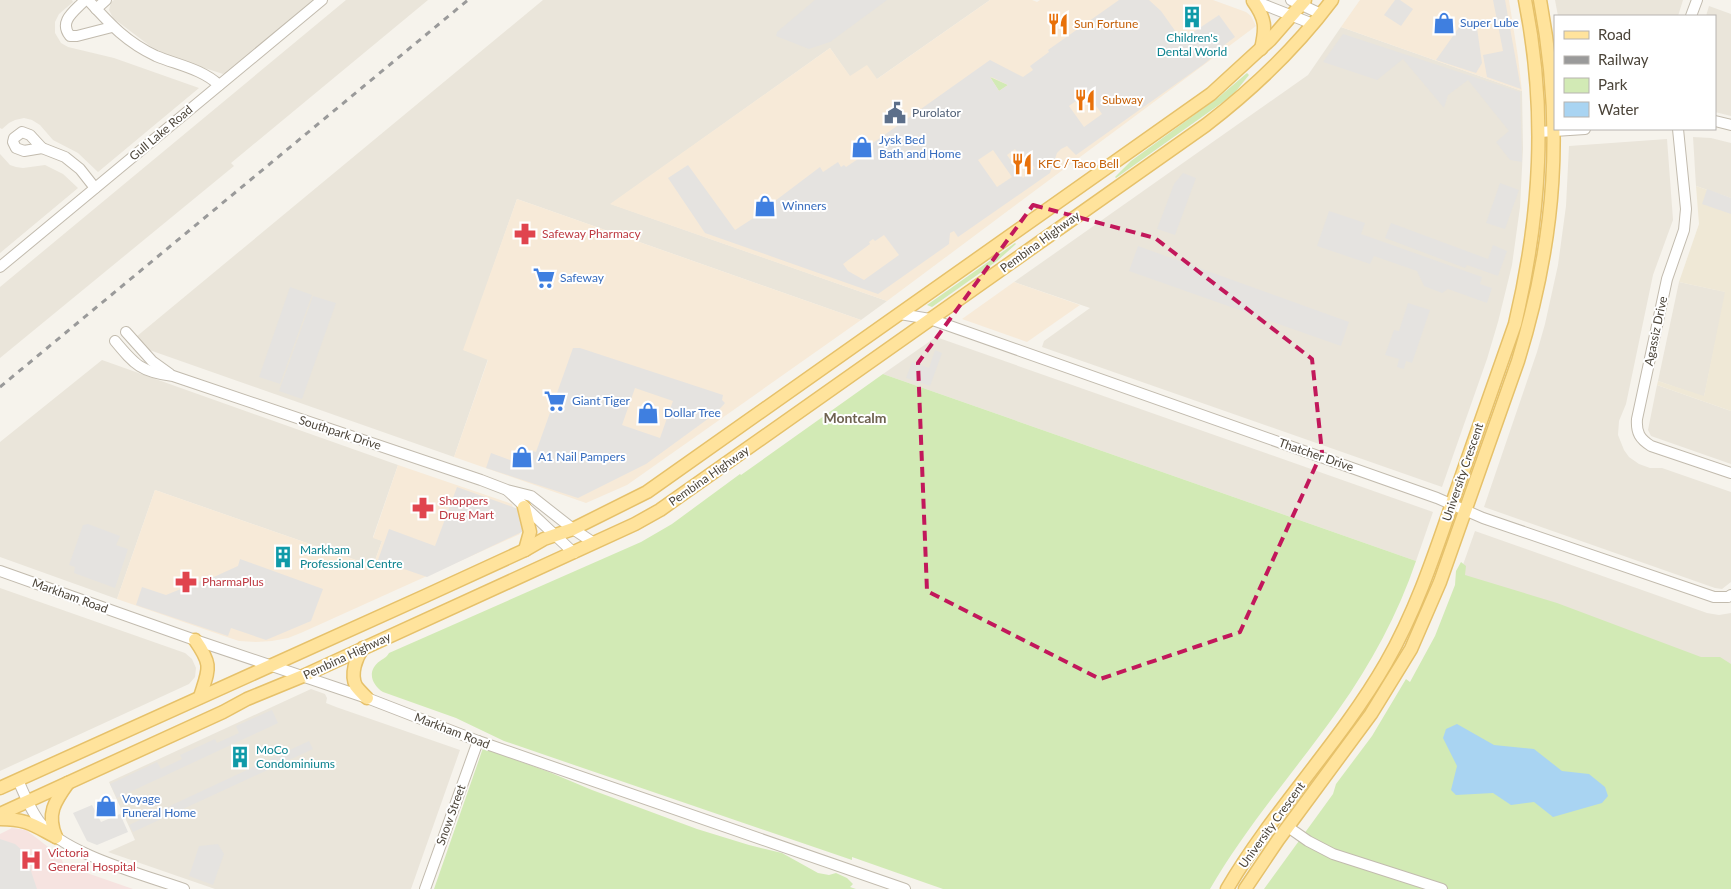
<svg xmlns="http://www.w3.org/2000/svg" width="1731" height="889" font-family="Lato,sans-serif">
<rect width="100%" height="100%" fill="#f6f3ec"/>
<!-- residential -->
<g fill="#eae5da">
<path d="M0 0H72L73 2 59 14 55 22V33L61 43 68 47 114 58 199 88 98 172 78 153 53 140 40 125 32 120 24 118 15 120 9 123 2 129 0 128Z"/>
<path d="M114 0H315L228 72 223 74 174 58 150 46 113 18 109 10 111 2Z"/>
<path d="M346 0H428L231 163 234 166 0 358V287Z"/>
<path d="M543 0H990L877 79 850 77 830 48 611 204 887 301 861 320 517 199 464 350 488 359 454 457 138 346 136 337Z"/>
<path d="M1555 0H1683L1678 16H1558Z"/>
<path d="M1709 6 1731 14V116L1715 112V16H1706Z"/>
<path d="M1341 27 1522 91 1523 149 1520 207 1512 265 1498 322 1487 359 1442 487 1042 347 1044 341 1090 308 1014 282 1308 75Z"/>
<path d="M1693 137 1711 138 1731 143V198L1696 186Z"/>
<path d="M1667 139 1673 220 1653 275 1626 404 1619 421 1618 435 1624 450 1629 457 1639 464 1650 468H1662L1731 492V582L1722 589 1715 588 1484 507 1537 352 1545 324 1558 265 1566 206 1569 146Z"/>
<path d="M0 154 10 165 16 167 23 168 45 165 63 174 78 188 0 253Z"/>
<path d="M1679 282 1726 292 1704 397 1658 381Z"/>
<path d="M936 337 1433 512 1416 561 883 374Z"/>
<path d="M102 360 398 465 373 537 382 541 373 566 155 490 117 599 0 557V442Z"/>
<path d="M1657 385 1731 411V464L1651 436 1648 430Z"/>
<path d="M1475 531 1707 613 1719 615 1731 613V672L1459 576Z"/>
<path d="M0 588 185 653 192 659 196 668 195 677 189 684 0 771Z"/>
<path d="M311 689 325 694 327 698 326 703 336 707 460 750 411 889H215L108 852 135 840 109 782Z"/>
</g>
<!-- commercial -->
<g fill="#f7ead8">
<path d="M990 0H1032L1037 2 1040 0H1213L1246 12 1251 16 1256 26 887 301 610 204 830 48 850 76 867 65 877 79Z"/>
<path d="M1360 0H1509L1518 57 1522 91 1341 27Z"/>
<path d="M517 199 861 320 627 485 586 503 454 457 488 360 463 350Z"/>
<path d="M1014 282 1080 305 1027 342 962 319Z"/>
<path d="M398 465 512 504 520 534 303 632 288 638 272 641 256 642 239 641 224 636 117 599 155 490 373 566 382 541 373 538Z"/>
</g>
<!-- education -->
<path fill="#efe8d6" d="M1696 186 1731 198V411L1657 385 1658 381 1704 396 1725 292 1679 282 1699 224Z"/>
<!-- medical -->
<path fill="#f6e3e0" d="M12 828 26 830 60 856 64 865 133 889H0V834Z"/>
<!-- green -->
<g fill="#d2eab5">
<path d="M1247 73 1249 75 1236 91 1230 97 1116 178 1115 177 1131 161 1219 97Z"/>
<path d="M990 77 1008 85 999 91Z"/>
<path d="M1015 243 1016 244 997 261 932 307 927 305Z"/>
<path d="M883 374 1416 561C1398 614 1371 664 1339 709 1296 770 1247 825 1210 889H943L852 857V860L504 741 456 718 383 692C372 685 366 671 380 661 384 658 386 658 389 653L641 542 672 524 740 474 741 475Z"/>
<path d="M1461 562 1466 566 1465 575 1557 603 1701 657H1720L1731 664V889H1264L1333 794 1336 784 1372 736 1406 679 1410 682 1435 636 1455 585 1456 571Z"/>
<path d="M483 748 549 772 592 790 697 829 749 845 782 853 818 873 829 875 836 873 847 878 853 884 850 887 856 889H434Z"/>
</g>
<!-- parking -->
<g fill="#e5e3e0" fill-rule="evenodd">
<path d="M815 0H887L830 42 809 49 776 36 777 32Z"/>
<path d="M1119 0H1149L1161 11 1183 42 1188 44 1193 40 1189 35 1219 15 1235 37 1223 46 1215 55 1204 64 1076 155 1067 146 1061 149 1057 153 1050 173 958 237 954 231 950 233 949 244 878 294 705 233 668 178 688 165 735 230 772 206 771 204 820 167 823 172 838 162 841 167 844 165 846 167 858 159 856 155 990 60 1023 77 1033 70 1030 66 1049 52 1048 50ZM990 77 994 78 1008 85 999 91ZM1087 93 1102 114 1084 127 1069 106ZM1015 149 1022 159 1026 156 1035 168 1023 178 1007 155ZM993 150 1012 177 997 187 978 160ZM884 235 899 255 864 280 848 271 843 264 870 244 869 242 873 239 875 241Z"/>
<path d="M1395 0H1400L1413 9 1401 26 1384 15Z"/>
<path d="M1493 0H1505L1521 89 1487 77 1483 55 1503 51Z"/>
<path d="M1465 19 1477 28 1482 63 1476 73 1436 60Z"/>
<path d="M1343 34 1520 92 1522 162 1510 160 1496 142 1509 131 1468 80 1448 95 1444 108 1403 59 1377 80 1323 62Z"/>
<path d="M1183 173 1196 178 1175 235 1157 229 1174 184Z"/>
<path d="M1500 183 1519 190 1505 229 1486 223Z"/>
<path d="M1707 189 1731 198V214L1702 204Z"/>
<path d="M1329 211 1365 223 1361 234 1482 277 1480 284 1492 288 1487 303 1448 289 1442 293 1424 286 1417 271 1374 256 1370 264 1317 246Z"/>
<path d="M1391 223 1488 259 1493 245 1507 251 1498 276 1467 265 1465 268 1385 238Z"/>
<path d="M1138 246 1349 322 1341 346 1129 271Z"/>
<path d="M290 287 312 295 280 384 259 377Z"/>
<path d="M313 296 336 303 302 399 279 391Z"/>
<path d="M1408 303 1430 310 1412 363 1406 361 1404 369 1397 367 1399 359 1385 355 1394 330 1399 331Z"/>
<path d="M573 348H580L723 395 722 400 725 403 716 413 646 464 578 498 486 468 491 453 524 465 529 450 536 452ZM635 388 673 401 660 438 622 425Z"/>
<path d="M935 350 942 353 930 386 906 378 912 362 929 368Z"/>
<path d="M457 487 521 510 526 530 427 577 378 560 389 529 435 546Z"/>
<path d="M88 524 120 536 116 545 128 549 115 588 74 573 75 567 69 565 83 525Z"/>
<path d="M240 559 323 589 311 621 266 640 231 628 228 636 136 605 142 587 166 595 203 580 205 581 238 566Z"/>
<path d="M272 710 278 723 117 798 110 784 157 762 161 769 182 759 180 755 215 739 217 743 239 733 236 726Z"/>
<path d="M309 741 313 749 133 832 129 825Z"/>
<path d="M92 805 101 822 120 814 128 832 97 845 87 841 73 813Z"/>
<path d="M0 839 15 844 25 853 37 889H0Z"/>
<path d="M218 844 224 854 213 885 189 876 199 846Z"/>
</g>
<!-- water -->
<path fill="#a9d4f2" d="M1457 724 1494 745 1534 749 1562 771 1589 774 1605 787 1608 796 1602 803 1553 817 1534 802 1511 805 1493 793 1456 795 1451 790 1457 766 1443 738 1446 729Z"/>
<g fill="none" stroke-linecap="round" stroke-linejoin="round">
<!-- minor casing -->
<g stroke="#c2bbae" stroke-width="12">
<g id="minor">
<path d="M85 0C75 11 58 21 70 36H77L112 27"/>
<path d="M88 0C110 24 126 42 156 56 178 65 202 69 219 85"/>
<path d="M1252 0 1313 24"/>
<path d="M1291 0 1321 14"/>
<path d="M96 9 106 0"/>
<path d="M1691 16 1697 0"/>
<path d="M1715 121 1731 125"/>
<path d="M1678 129 1686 209 1684 230 1667 279 1637 419C1636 433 1640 439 1651 446L1731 473"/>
<path d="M22 132 30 135 42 148 24 151 16 148 13 142 14 138Z"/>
<path d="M1539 132 1585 129"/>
<path d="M42 148 65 157 80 169 95 188"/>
<path d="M0 267 322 0"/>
<path d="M900 314 930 319 1437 498 1483 518 1714 597H1728L1731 595"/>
<path d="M126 332 152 361 170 374"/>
<path d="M115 341C135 365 141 372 173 376L481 480 507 490 531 496 573 529 594 543"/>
<path d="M508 491 574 553"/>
<path d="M0 571 195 640 367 698 478 741 905 889"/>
<path d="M18 780C24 794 30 809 39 821 63 854 145 875 184 889"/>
<path d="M1288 827 1308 841 1333 854 1442 889"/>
<path d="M425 889 478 741"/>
</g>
</g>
<!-- major casing -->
<g stroke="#e6c16a" stroke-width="15">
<g id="major">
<path d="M1253 1C1266 19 1266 27 1261 49"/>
<path d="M524 507 530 532 525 550"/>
<path d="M195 640C213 666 209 668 200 697"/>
<path d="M363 648C356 658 350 674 356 686 359 690 364 695 367 698"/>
<path d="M0 788 425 596 525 550 544 539 573 529 647 492 1211 94 1270 40 1305 0"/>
<path d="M0 814 223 712 247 699 303 676 635 524 660 510 1206 125C1254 88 1296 48 1332 0"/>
<path d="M0 819C27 819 33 825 56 837"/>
<path d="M56 837C46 814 55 801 68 783"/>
<path d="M1227 889C1274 809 1340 743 1386 663 1417 609 1436 550 1456 492 1476 436 1495 380 1515 324 1541 214 1547 111 1525 0"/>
<path d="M1245 889 1278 840 1371 714 1411 649 1440 582 1518 361C1556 238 1564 127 1540 0"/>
</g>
</g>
<!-- minor -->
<use href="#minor" stroke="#fff" stroke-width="10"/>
<!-- major -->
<use href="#major" stroke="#ffe39c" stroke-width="12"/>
<!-- rail -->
<path stroke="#9a9a9a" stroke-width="3" stroke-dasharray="6 6" stroke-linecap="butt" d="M0 387 468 0"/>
</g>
<!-- marked area -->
<path fill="none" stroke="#c2185b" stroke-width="4" stroke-dasharray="10 6" stroke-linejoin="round" d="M1033 205 1155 238 1312 359 1322 452 1240 632 1100 679 927 591 918 363Z"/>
<!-- icons -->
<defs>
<g id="building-bare" transform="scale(1.725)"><path d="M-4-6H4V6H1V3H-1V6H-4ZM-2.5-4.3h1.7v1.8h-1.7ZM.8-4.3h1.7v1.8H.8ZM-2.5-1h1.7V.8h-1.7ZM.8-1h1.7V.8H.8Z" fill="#0f9aa8" stroke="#fff" stroke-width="2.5" paint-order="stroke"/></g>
<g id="shop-bare" transform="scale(1.725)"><path d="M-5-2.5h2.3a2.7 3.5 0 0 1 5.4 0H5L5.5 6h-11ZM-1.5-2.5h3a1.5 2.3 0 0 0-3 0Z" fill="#3f7fe0" stroke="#fff" stroke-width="2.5" paint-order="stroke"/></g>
<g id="restaurant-bare" transform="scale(1.725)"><path d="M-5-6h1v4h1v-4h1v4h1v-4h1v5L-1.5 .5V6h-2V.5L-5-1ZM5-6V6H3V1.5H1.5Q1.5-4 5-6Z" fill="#e8710a" stroke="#fff" stroke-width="2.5" paint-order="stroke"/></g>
<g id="civic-bare" transform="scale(1.725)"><path d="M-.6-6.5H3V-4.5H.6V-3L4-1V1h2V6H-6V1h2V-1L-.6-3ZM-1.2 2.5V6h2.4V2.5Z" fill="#5c6f8a" stroke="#fff" stroke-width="2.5" paint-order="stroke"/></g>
<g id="pharmacy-bare" transform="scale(1.725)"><path d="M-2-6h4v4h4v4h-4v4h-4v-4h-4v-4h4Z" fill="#e0444e" stroke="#fff" stroke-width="2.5" paint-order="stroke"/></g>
<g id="supermarket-bare" transform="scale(1.725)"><path d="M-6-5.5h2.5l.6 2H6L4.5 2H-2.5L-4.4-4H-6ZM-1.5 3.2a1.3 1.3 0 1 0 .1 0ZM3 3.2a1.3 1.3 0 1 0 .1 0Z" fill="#3f7fe0" stroke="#fff" stroke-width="2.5" paint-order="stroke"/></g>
<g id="hospital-bare" transform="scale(1.725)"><path d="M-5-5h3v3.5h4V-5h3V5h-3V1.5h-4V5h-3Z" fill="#e0444e" stroke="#fff" stroke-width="2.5" paint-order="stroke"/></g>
</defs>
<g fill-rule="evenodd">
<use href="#building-bare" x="1192" y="17"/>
<use href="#shop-bare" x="1444" y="23"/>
<use href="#restaurant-bare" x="1058" y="24"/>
<use href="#restaurant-bare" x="1085" y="100"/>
<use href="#civic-bare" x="895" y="113"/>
<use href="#shop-bare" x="862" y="147"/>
<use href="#restaurant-bare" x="1022" y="164"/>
<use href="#shop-bare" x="765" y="206"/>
<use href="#pharmacy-bare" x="525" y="234"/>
<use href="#supermarket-bare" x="544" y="278"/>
<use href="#supermarket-bare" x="555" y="401"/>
<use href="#shop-bare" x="648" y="413"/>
<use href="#shop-bare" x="522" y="457"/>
<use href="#pharmacy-bare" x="423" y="508"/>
<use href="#building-bare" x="283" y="557"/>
<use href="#pharmacy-bare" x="186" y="582"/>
<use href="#building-bare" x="240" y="757"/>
<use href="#shop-bare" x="106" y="806"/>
<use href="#hospital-bare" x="31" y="860"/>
</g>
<g text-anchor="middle" stroke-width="4" stroke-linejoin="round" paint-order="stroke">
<!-- shop labels -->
<g font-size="12" fill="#366cbe" stroke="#fff" text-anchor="start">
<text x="1460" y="27">Super Lube</text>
<text x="879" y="144">Jysk Bed<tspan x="879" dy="14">Bath and Home</tspan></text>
<text x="782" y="210">Winners</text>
<text x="560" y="282">Safeway</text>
<text x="572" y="405">Giant Tiger</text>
<text x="664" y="417">Dollar Tree</text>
<text x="538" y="461">A1 Nail Pampers</text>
<text x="122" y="803">Voyage<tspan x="122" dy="14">Funeral Home</tspan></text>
</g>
<!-- food labels -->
<g font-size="12" fill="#c56008" stroke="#fff" text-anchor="start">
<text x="1074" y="28">Sun Fortune</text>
<text x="1102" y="104">Subway</text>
<text x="1038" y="168">KFC / Taco Bell</text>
</g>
<!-- culture labels -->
<g font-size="12" fill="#0d838f" stroke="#fff" text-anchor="start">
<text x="1192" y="42" text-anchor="middle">Children's<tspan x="1192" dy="14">Dental World</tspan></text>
<text x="300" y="554">Markham<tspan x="300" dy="14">Professional Centre</tspan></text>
<text x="256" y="754">MoCo<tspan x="256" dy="14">Condominiums</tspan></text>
</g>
<!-- service labels -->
<g font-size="12" fill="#4e5e75" stroke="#fff" text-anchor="start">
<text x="912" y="117">Purolator</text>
</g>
<!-- street labels -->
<g font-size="12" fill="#4b4439" stroke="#fff">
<text transform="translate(161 133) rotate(-40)" y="4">Gull Lake Road</text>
<text transform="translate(1040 242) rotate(-36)" y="4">Pembina Highway</text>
<text transform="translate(1656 331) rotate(-78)" y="4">Agassiz Drive</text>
<text transform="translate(340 433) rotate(18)" y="4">Southpark Drive</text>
<text transform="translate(1316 455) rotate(19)" y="4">Thatcher Drive</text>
<text transform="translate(1463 472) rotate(-71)" y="4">University Crescent</text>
<text transform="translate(709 476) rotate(-35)" y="4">Pembina Highway</text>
<text transform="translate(70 596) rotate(20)" y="4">Markham Road</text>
<text transform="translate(347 656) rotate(-25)" y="4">Pembina Highway</text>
<text transform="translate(452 731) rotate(21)" y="4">Markham Road</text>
<text transform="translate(451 815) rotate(-70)" y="4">Snow Street</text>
<text transform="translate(1272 825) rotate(-54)" y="4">University Crescent</text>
</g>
<!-- health labels -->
<g font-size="12" fill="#be3a42" stroke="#fff" text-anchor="start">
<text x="542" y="238">Safeway Pharmacy</text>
<text x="439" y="505">Shoppers<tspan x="439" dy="14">Drug Mart</tspan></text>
<text x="202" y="586">PharmaPlus</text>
<text x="48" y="857">Victoria<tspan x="48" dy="14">General Hospital</tspan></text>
</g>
<!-- neighbourhood labels -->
<g font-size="14" font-weight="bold" fill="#6e6250" stroke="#fff">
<text x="855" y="423">Montcalm</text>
</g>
</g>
<!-- legend -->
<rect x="1554" y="15" width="162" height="115" fill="#ffffff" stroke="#b7b4b0"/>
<rect x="1564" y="31" width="25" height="8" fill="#ffe39c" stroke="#b7b4b0"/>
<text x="1598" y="40" font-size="15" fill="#4b4439">Road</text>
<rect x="1564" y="56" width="25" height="8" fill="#9a9a9a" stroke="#b7b4b0"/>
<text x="1598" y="65" font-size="15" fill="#4b4439">Railway</text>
<rect x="1564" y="78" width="25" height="15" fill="#d2eab5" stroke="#b7b4b0"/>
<text x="1598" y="90" font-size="15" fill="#4b4439">Park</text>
<rect x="1564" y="102" width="25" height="15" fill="#a9d4f2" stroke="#b7b4b0"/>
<text x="1598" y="115" font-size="15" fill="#4b4439">Water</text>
</svg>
